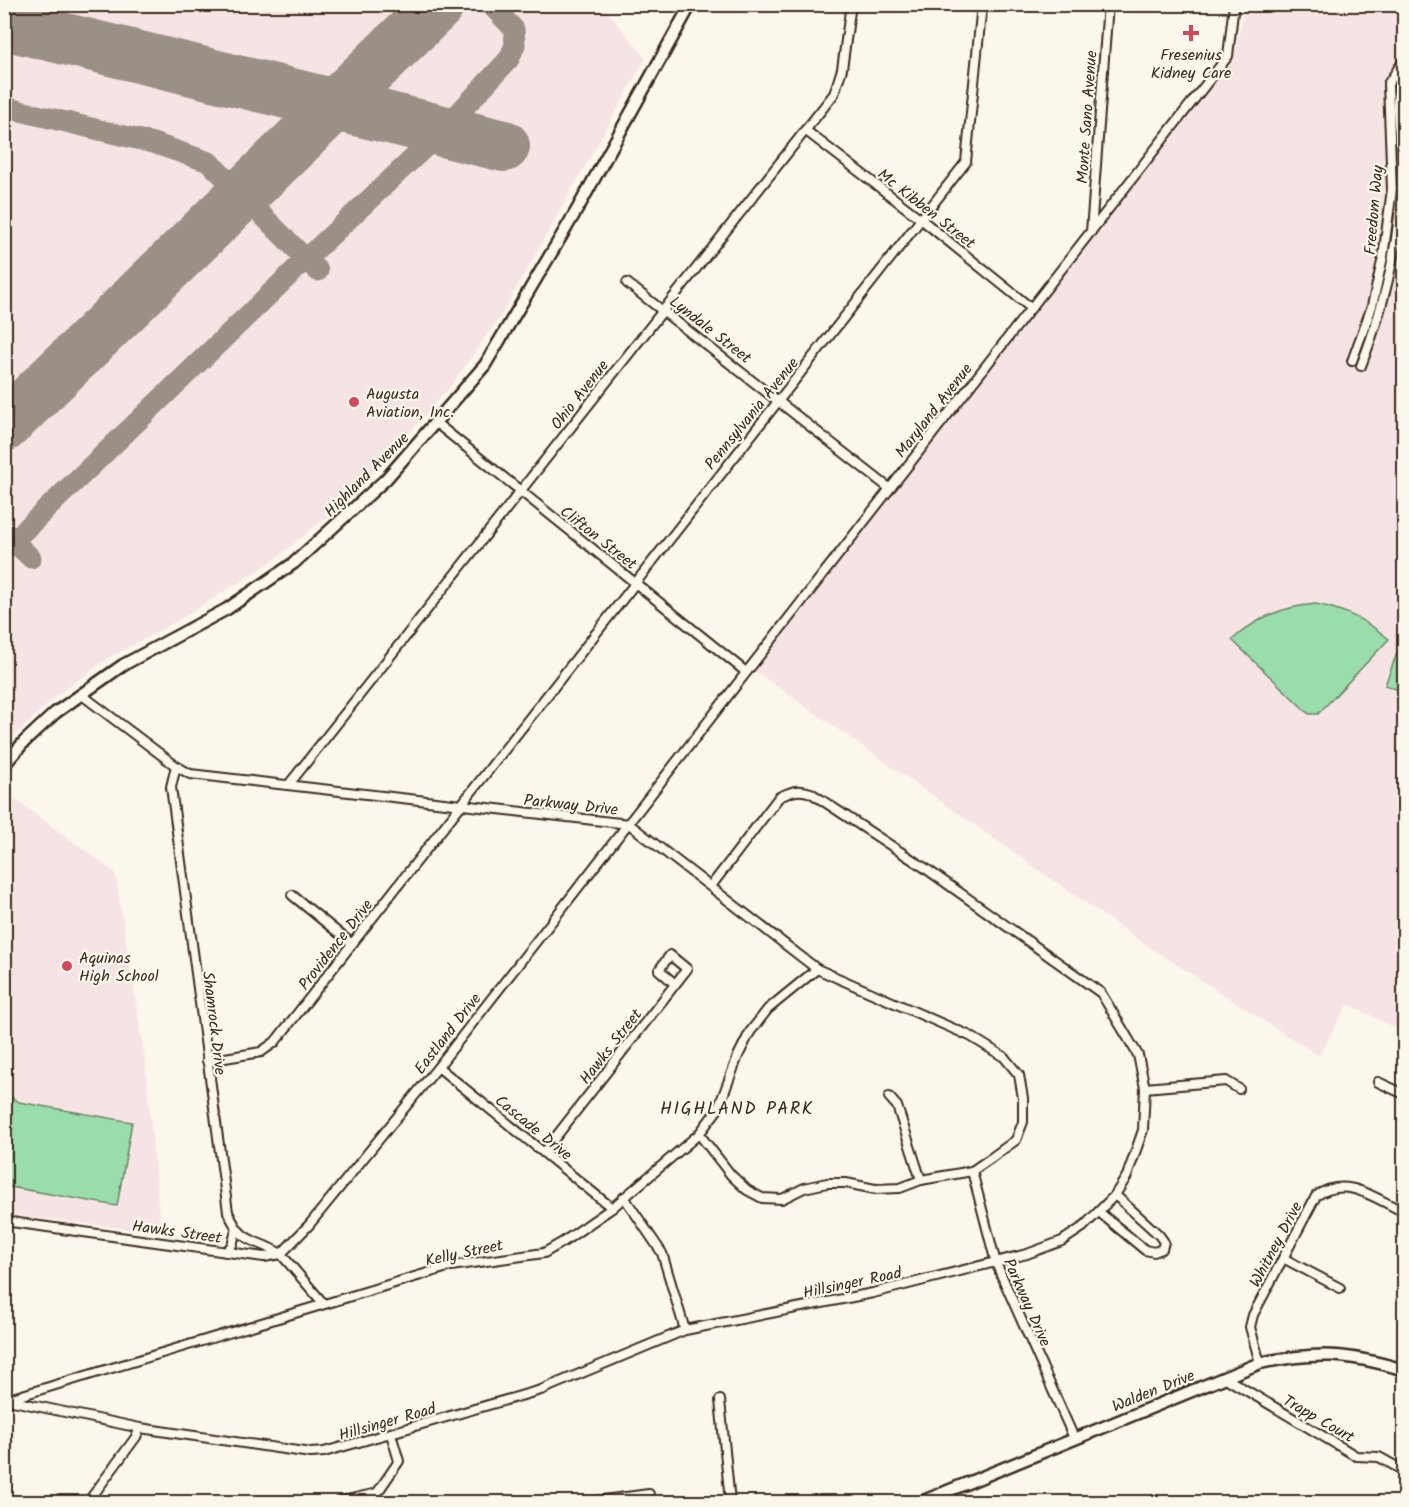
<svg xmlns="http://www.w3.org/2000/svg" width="1409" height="1507" font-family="Kalam,sans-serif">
<rect width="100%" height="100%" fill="#fbf7ec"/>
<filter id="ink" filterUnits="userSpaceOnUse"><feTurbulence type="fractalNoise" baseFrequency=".0167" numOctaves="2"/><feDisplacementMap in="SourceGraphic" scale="12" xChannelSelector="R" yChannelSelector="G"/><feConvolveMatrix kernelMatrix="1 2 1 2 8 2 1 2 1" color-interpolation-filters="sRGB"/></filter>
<g filter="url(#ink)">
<!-- built -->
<g fill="#f6e4e4">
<path d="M5 4 602 5 646 58 500 317 450 387 352 496 273 561 177 621 107 659 60 693 5 744Z"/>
<path d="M1346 4 1404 10V1032L1348 1004 1319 1056 1140 941 755 671 764 657 1233 58 1246 5Z"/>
<path d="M5 792 115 872 145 1060 161 1233 5 1214Z"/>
</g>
<!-- green -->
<g fill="#99deaa" stroke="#6a8464" stroke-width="1.5">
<path d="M1316 604C1345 610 1366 620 1389 639L1318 714H1309L1232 640C1258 617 1281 607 1316 604Z"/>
<path d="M1400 645 1404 646V692L1385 685Z"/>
<path d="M4 1093 19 1102 132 1122 117 1206 5 1186Z"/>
</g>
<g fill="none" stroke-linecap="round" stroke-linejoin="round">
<!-- taxiway -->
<g stroke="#9b9085" stroke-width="21">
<path d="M4 107 153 143 209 162 318 271"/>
<path d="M4 532 31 558"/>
<path d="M4 550 305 260 442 131 509 59 515 45 514 29 490 4"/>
</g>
<!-- runway -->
<g stroke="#9b9085" stroke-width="52">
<path d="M4 24 504 146"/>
<path d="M4 426 439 4"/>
</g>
<!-- street casing -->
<g stroke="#3b2a1e" stroke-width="12">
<g id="street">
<path d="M805 130 922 220 1031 308"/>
<path d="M1091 232 1108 4"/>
<path d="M627 283 889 488"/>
<path d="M1352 361 1372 306 1383 257 1392 189 1388 84 1404 60"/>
<path d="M1361 366C1387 299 1404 224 1401 153 1400 129 1391 98 1404 76"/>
<path d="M436 423 746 672"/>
<path d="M82 695 176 766 190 774 629 824 817 969 970 1036 1004 1057 1019 1075 1023 1098V1122L1016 1140 991 1158 972 1171 921 1180 900 1188 875 1189 846 1183H827L804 1188 782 1199 762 1198 747 1190 731 1175 699 1134"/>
<path d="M176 766 171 787 228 1212C243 1246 253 1237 281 1254L309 1225 438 1067 1228 56 1234 4"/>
<path d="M290 783 834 94 842 69 851 4"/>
<path d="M292 895 352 944"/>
<path d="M207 1061 261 1052 275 1042 966 162 982 4"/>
<path d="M438 1067 612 1208"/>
<path d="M1378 1082 1404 1094"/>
<path d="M1145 1088 1226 1081 1239 1089"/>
<path d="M889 1097 897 1106 921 1180"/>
<path d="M544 1152 687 969 670 955 659 970 675 984"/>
<path d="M972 1171 996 1263 1074 1438"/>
<path d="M624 1197 662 1253 685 1330"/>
<path d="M1099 1212 1145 1250 1154 1252 1162 1249 1164 1242 1159 1235 1115 1195"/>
<path d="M4 1221 264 1257 281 1254 323 1303"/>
<path d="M226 1252 232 1245 236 1231"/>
<path d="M1283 1258 1340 1288"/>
<path d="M1260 1363 1250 1327 1253 1315 1316 1196C1347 1175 1374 1198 1404 1212"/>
<path d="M1224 1377 1356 1456 1379 1457 1404 1471"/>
<path d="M9 1399 451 1266 544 1253 563 1242 612 1208 699 1134 718 1109 738 1056 750 1032 768 1009 817 969"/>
<path d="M8 1400 140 1428 311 1453 324 1452 541 1390 685 1330 873 1293 1027 1254 1062 1241 1083 1227 1115 1195 1127 1176 1143 1130 1145 1088 1138 1055 1101 993 925 868 811 793C798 788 791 792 779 797L711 886"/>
<path d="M720 1400 730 1502"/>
<path d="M88 1502 136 1437 140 1428"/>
<path d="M338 1502 377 1493"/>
<path d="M371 1502 399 1461 391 1434"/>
<path d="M588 1502 649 1494"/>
</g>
</g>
<!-- secondary casing -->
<g stroke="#3b2a1e" stroke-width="15">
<g id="secondary">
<path d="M4 765 24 742 55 713 123 665 227 609 294 563 386 479 485 365 578 208 691 4"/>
<path d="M921 1502 1260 1363C1316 1351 1349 1353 1404 1370"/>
</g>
</g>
<!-- street -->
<use href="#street" stroke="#fbf7ec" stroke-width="8"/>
<!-- secondary -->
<use href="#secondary" stroke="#fbf7ec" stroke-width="10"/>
</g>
</g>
<!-- markers -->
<g fill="#d1495b" stroke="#fbf7ec" stroke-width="2">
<path d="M1188 24h6v6h6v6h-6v6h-6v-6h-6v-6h6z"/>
<circle cx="354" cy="402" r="6"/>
<circle cx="67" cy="966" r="6"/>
</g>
<g text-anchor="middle" stroke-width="4.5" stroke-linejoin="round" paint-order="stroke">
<!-- poi labels -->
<g font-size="16" fill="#3b2a1e" stroke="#fbf7ec" text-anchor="start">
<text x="1191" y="60" text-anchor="middle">Fresenius<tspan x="1191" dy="18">Kidney Care</tspan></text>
<text x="366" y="399">Augusta<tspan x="366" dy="18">Aviation, Inc.</tspan></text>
<text x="79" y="963">Aquinas<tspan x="79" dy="18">High School</tspan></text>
</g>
<!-- street labels -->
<g font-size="16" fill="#3b2a1e" stroke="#fbf7ec">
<text transform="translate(1086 117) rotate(-86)" y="6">Monte Sano Avenue</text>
<text transform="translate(927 208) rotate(38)" y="6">Mc Kibben Street</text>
<text transform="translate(1373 210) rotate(-85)" y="6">Freedom Way</text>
<text transform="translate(711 329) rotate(38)" y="6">Lyndale Street</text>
<text transform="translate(579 394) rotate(-52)" y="6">Ohio Avenue</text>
<text transform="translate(933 410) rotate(-52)" y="6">Maryland Avenue</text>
<text transform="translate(751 413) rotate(-51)" y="6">Pennsylvania Avenue</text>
<text transform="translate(366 474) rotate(-45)" y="6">Highland Avenue</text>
<text transform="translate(599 537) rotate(38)" y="6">Clifton Street</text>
<text transform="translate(571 804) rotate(6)" y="6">Parkway Drive</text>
<text transform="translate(335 944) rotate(-52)" y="6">Providence Drive</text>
<text transform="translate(215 1023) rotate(83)" y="6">Shamrock Drive</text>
<text transform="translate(447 1033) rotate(-52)" y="6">Eastland Drive</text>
<text transform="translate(610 1046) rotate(-52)" y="6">Hawks Street</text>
<text transform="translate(534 1127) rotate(39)" y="6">Cascade Drive</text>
<text transform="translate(177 1231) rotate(8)" y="6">Hawks Street</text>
<text transform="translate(1275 1244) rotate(-62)" y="6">Whitney Drive</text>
<text transform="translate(464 1252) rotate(-12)" y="6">Kelly Street</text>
<text transform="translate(852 1282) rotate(-12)" y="6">Hillsinger Road</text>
<text transform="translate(1028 1302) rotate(66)" y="6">Parkway Drive</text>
<text transform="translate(1153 1390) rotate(-22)" y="6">Walden Drive</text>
<text transform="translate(1319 1418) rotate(30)" y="6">Trapp Court</text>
<text transform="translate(387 1421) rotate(-16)" y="6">Hillsinger Road</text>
</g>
<!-- neighbourhood labels -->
<g font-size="18" letter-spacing="1.5" fill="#3b2a1e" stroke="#fbf7ec">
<text x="737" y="1114">HIGHLAND PARK</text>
</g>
</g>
<!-- margin -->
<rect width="1409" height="1507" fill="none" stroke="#fbf7ec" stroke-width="24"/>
<rect x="12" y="12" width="1385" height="1483" fill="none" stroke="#3b2a1e" stroke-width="2" filter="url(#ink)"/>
</svg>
